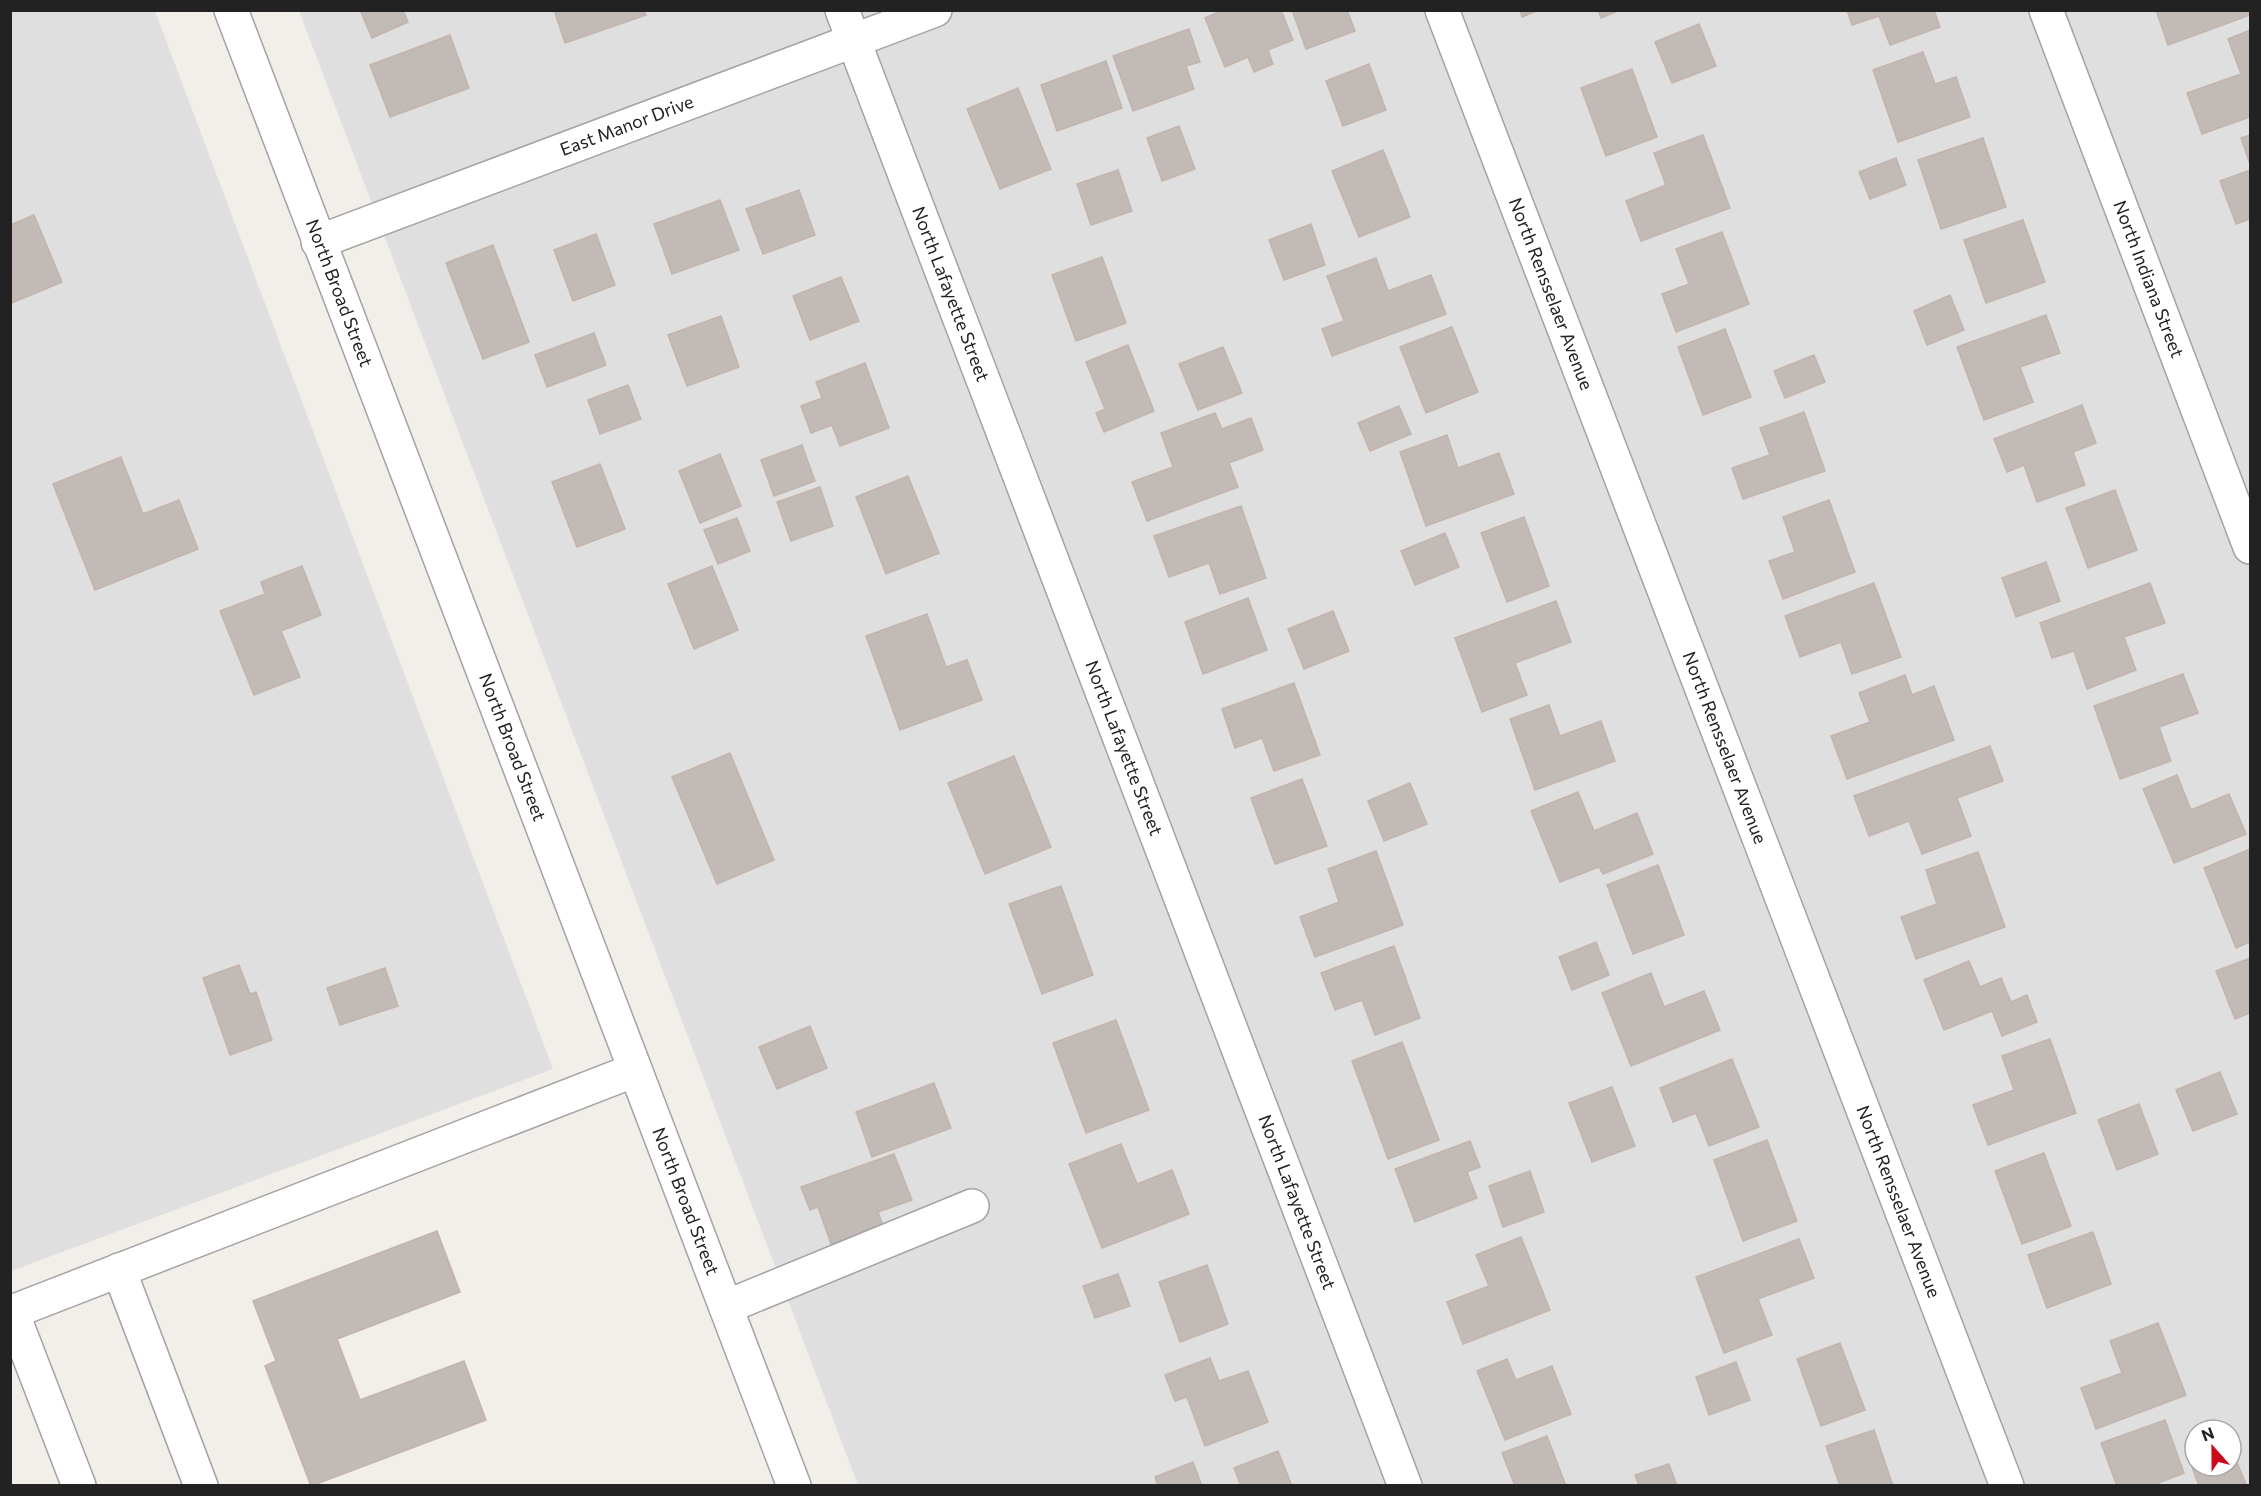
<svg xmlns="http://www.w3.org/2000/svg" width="2261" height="1496" font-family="Commissioner,sans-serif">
<rect width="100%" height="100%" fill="#f2eee9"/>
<!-- residential -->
<g fill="#e0dfdf" fill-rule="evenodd">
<path d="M11 11H155L553 1069 11 1271Z"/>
<path d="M299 11H2250V1485H858ZM2195 1430H2231V1466H2195Z"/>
</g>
<!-- building -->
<g fill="#c2bab6" stroke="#c3b4ac" stroke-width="1.5">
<path d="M360 10H403L408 22 372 38Z"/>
<path d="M554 10H644L646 15 565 43Z"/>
<path d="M1223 10H1281L1293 40 1268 50 1273 64 1254 72 1248 57 1225 67 1205 18Z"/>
<path d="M1292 10H1347L1355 31 1306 49Z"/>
<path d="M1520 10H1539L1522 17Z"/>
<path d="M1598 10H1620L1601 18Z"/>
<path d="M1847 10H1934L1940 27 1890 45 1879 16 1852 25Z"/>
<path d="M2156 10H2250V15L2168 45Z"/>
<path d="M1699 24 1716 66 1672 83 1655 42Z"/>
<path d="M1189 29 1200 62 1186 66 1194 89 1133 111 1113 56Z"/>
<path d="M2250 30V117L2202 134 2187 93 2241 74 2228 39Z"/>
<path d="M450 35 469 88 390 117 370 65Z"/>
<path d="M1923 52 1935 84 1956 77 1970 117 1898 142 1873 70Z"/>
<path d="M1106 61 1122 108 1057 131 1041 85Z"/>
<path d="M1369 64 1386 110 1343 126 1326 81Z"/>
<path d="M1632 69 1657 137 1606 156 1581 88Z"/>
<path d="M1018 88 1051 169 1000 189 967 109Z"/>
<path d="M1179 126 1195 169 1162 181 1147 138Z"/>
<path d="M1703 135 1730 208 1641 241 1626 201 1666 185 1654 153Z"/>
<path d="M2250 135V164L2241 138Z"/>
<path d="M1983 138 2006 207 1941 229 1918 160Z"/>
<path d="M1383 150 1410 217 1359 237 1332 171Z"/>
<path d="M1896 158 1906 185 1870 199 1859 172Z"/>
<path d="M1118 170 1132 211 1091 225 1077 184Z"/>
<path d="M2250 170V219L2236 224 2220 181Z"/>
<path d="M799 190 815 235 763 254 746 209Z"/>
<path d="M720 200 739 250 672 274 654 224Z"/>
<path d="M34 215 62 282 12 303 10 225Z"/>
<path d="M2023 220 2045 282 1986 303 1964 240Z"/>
<path d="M1311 224 1325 265 1284 280 1269 240Z"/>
<path d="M1722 232 1749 304 1676 332 1662 294 1689 284 1676 249Z"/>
<path d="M596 234 615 285 573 301 554 250Z"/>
<path d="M493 245 529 342 483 359 446 263Z"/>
<path d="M1102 257 1126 323 1076 341 1052 275Z"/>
<path d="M1376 258 1388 291 1431 275 1446 314 1332 356 1322 329 1344 321 1327 276Z"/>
<path d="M841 277 859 321 810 340 793 296Z"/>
<path d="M1950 295 1964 330 1927 345 1914 311Z"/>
<path d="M2046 315 2060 353 2020 367 2033 402 1984 420 1957 347Z"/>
<path d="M721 316 739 367 687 386 668 335Z"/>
<path d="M1452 327 1478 392 1426 413 1400 347Z"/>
<path d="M1725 329 1751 397 1703 415 1678 347Z"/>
<path d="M594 333 606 365 547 387 535 355Z"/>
<path d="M1128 345 1154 411 1104 432 1096 413 1105 409 1086 362Z"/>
<path d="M1223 347 1242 393 1198 410 1179 364Z"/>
<path d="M1814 355 1825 382 1785 398 1774 371Z"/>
<path d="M865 363 889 428 840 446 832 425 811 433 801 406 822 398 816 382Z"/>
<path d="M628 385 641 419 600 434 588 400Z"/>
<path d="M2082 405 2096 443 2073 452 2085 485 2037 502 2024 465 2007 472 1994 439Z"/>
<path d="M1399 406 1411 434 1370 451 1358 423Z"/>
<path d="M1804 412 1825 471 1743 499 1732 468 1770 455 1760 428Z"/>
<path d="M1215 413 1222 429 1251 418 1263 450 1229 463 1238 487 1147 521 1132 482 1173 467 1161 433Z"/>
<path d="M1447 435 1458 468 1499 453 1514 494 1426 526 1400 452Z"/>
<path d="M802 445 815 481 774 496 761 460Z"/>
<path d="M720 454 741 506 700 523 679 471Z"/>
<path d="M121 457 143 514 179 500 198 549 95 590 53 484Z"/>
<path d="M600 464 625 529 577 547 552 482Z"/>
<path d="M908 476 939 553 886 574 856 497Z"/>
<path d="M820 487 833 526 791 541 777 502Z"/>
<path d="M2115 490 2137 550 2088 568 2066 508Z"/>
<path d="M1829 500 1855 572 1783 599 1769 561 1795 552 1783 517Z"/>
<path d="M1241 506 1266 578 1220 594 1209 563 1169 577 1154 536Z"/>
<path d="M1524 517 1549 586 1507 602 1481 533Z"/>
<path d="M737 518 750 551 718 564 704 530Z"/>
<path d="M1445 533 1459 567 1415 585 1401 551Z"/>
<path d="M2046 562 2060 601 2016 617 2002 578Z"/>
<path d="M302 566 321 615 281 631 300 677 254 695 220 611 265 594 261 582Z"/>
<path d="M712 566 738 630 694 649 668 584Z"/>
<path d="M1874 583 1901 657 1852 674 1841 642 1800 657 1785 616Z"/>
<path d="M2150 583 2165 623 2124 637 2136 670 2087 689 2074 651 2052 658 2040 623Z"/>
<path d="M1248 598 1267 650 1203 674 1185 622Z"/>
<path d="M1556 601 1571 642 1515 663 1527 695 1482 712 1455 638Z"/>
<path d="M1333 611 1349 651 1304 669 1288 629Z"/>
<path d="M927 614 946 667 967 660 982 700 900 730 866 636Z"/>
<path d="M2183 674 2198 713 2159 727 2171 761 2120 779 2094 706Z"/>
<path d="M1905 675 1912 695 1934 686 1954 740 1847 779 1831 736 1870 722 1859 693Z"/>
<path d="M1294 683 1320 755 1274 771 1262 738 1235 748 1222 709Z"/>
<path d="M1549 705 1560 736 1601 721 1615 761 1535 790 1510 719Z"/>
<path d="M1990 746 2003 781 1957 798 1971 836 1922 854 1909 821 1869 836 1854 796Z"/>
<path d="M730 753 774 860 717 884 672 777Z"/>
<path d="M1014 756 1051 847 985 874 948 783Z"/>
<path d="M2177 775 2191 810 2229 794 2246 834 2174 863 2143 789Z"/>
<path d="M1302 779 1327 846 1275 864 1251 798Z"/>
<path d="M1410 783 1427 824 1384 841 1368 801Z"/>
<path d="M1578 792 1594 831 1637 813 1653 854 1603 874 1599 867 1560 882 1531 811Z"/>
<path d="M2250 849V942L2236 948 2204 868Z"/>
<path d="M1376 851 1403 925 1315 957 1300 917 1339 902 1328 869Z"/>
<path d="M1978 852 2005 927 1916 959 1901 917 1937 904 1926 870Z"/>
<path d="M1658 865 1684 935 1633 954 1607 885Z"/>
<path d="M1061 886 1093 975 1042 994 1009 904Z"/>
<path d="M1596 942 1609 975 1572 990 1559 957Z"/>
<path d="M1394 946 1420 1018 1375 1035 1362 1000 1335 1010 1321 973Z"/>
<path d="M2250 958V1013L2235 1019 2216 971Z"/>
<path d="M1969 961 1980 987 2001 978 2011 1002 2027 995 2037 1022 2002 1036 1992 1011 1944 1030 1924 980Z"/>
<path d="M239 965 250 994 256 992 272 1040 230 1055 203 978Z"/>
<path d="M385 968 398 1006 340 1025 327 988Z"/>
<path d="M1651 973 1664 1007 1704 991 1720 1030 1631 1066 1602 993Z"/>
<path d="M1116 1020 1149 1110 1086 1133 1053 1043Z"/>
<path d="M810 1026 827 1068 777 1089 759 1047Z"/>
<path d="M2050 1039 2076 1113 1988 1145 1973 1105 2014 1090 2002 1056Z"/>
<path d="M1402 1042 1439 1140 1388 1159 1352 1061Z"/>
<path d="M1732 1059 1759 1127 1709 1146 1696 1113 1673 1122 1660 1088Z"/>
<path d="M2220 1072 2237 1114 2193 1131 2176 1090Z"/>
<path d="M934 1083 951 1128 872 1157 856 1112Z"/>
<path d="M1612 1087 1635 1146 1592 1162 1569 1103Z"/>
<path d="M2139 1104 2158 1154 2117 1170 2098 1120Z"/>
<path d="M1767 1140 1797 1221 1743 1241 1714 1160Z"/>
<path d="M1470 1141 1480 1167 1467 1172 1477 1198 1415 1222 1395 1169Z"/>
<path d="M1121 1144 1137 1184 1172 1170 1189 1214 1102 1248 1069 1164Z"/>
<path d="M2044 1153 2071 1226 2022 1244 1995 1171Z"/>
<path d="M894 1154 912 1200 878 1212 883 1226 831 1244 818 1207 810 1210 801 1187Z"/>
<path d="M1530 1171 1544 1212 1503 1227 1489 1186Z"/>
<path d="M437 1231 460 1292 337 1339 360 1400 464 1361 486 1420 311 1486 265 1366 276 1361 253 1301Z"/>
<path d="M2093 1232 2111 1284 2047 1308 2028 1255Z"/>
<path d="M1521 1237 1550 1310 1463 1344 1447 1302 1489 1286 1476 1255Z"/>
<path d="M1799 1239 1814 1278 1758 1299 1772 1335 1724 1353 1696 1277Z"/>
<path d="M1207 1265 1228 1324 1180 1342 1159 1282Z"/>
<path d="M1118 1274 1130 1306 1095 1318 1083 1286Z"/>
<path d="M2158 1323 2186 1395 2096 1429 2081 1388 2122 1373 2110 1341Z"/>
<path d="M1840 1343 1865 1410 1821 1426 1797 1359Z"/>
<path d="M1210 1358 1219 1381 1248 1371 1268 1422 1205 1446 1187 1397 1175 1401 1165 1375Z"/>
<path d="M1507 1359 1516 1380 1552 1366 1571 1414 1505 1440 1477 1371Z"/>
<path d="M1736 1362 1750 1400 1709 1415 1696 1377Z"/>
<path d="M2165 1420 2184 1473 2151 1486H2117L2101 1443Z"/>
<path d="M1874 1430 1893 1486H1840L1826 1446Z"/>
<path d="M1547 1436 1566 1486H1515L1502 1453Z"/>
<path d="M2231 1448 2246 1484 2199 1486 2191 1464 2195 1462V1466H2231Z"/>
<path d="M1278 1451 1292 1486H1241L1234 1468Z"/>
<path d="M1193 1462 1202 1486H1158L1155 1477Z"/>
<path d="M1669 1464 1677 1486H1639L1635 1475Z"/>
</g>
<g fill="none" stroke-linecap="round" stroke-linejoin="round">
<!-- minor casing -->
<g stroke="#a3a3a3" stroke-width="36">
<g id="minor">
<path id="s1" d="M231 10 794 1486"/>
<path id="s2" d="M842 10 1405 1486"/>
<path id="s3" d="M1442 10 2007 1486"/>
<path id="s4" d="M2046 10 2250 547"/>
<path id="s5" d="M318 242 935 10"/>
<path d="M119 1270 201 1486"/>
<path d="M726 1307 972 1206"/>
<path d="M79 1486 12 1312 635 1070"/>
</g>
</g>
<!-- minor -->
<use href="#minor" stroke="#fff" stroke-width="33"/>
</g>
<g text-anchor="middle" stroke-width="6" stroke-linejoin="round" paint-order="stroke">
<!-- street labels -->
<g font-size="18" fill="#222" stroke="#fff">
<text dy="6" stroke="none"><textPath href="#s5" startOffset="330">East Manor Drive</textPath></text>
<text dy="6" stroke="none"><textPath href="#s4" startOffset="288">North Indiana Street</textPath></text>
<text dy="6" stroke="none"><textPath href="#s1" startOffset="303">North Broad Street</textPath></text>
<text dy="6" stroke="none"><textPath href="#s2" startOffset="304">North Lafayette Street</textPath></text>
<text dy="6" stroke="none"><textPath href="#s3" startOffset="304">North Rensselaer Avenue</textPath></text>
<text dy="6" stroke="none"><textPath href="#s1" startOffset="789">North Broad Street</textPath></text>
<text dy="6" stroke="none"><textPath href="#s2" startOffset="790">North Lafayette Street</textPath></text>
<text dy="6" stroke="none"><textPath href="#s3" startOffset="790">North Rensselaer Avenue</textPath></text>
<text dy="6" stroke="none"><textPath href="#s1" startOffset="1275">North Broad Street</textPath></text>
<text dy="6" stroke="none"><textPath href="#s2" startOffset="1276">North Lafayette Street</textPath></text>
<text dy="6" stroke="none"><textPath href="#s3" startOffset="1276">North Rensselaer Avenue</textPath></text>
</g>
</g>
<!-- border -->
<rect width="2261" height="1496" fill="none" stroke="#222222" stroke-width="24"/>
<!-- north arrow -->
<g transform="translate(2213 1448) rotate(339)"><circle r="28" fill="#ffffff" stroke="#a7a7a7" stroke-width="1.5"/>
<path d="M0-4.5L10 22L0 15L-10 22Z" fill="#ca0a1a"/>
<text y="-9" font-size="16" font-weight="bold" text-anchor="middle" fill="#222222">N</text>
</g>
</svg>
